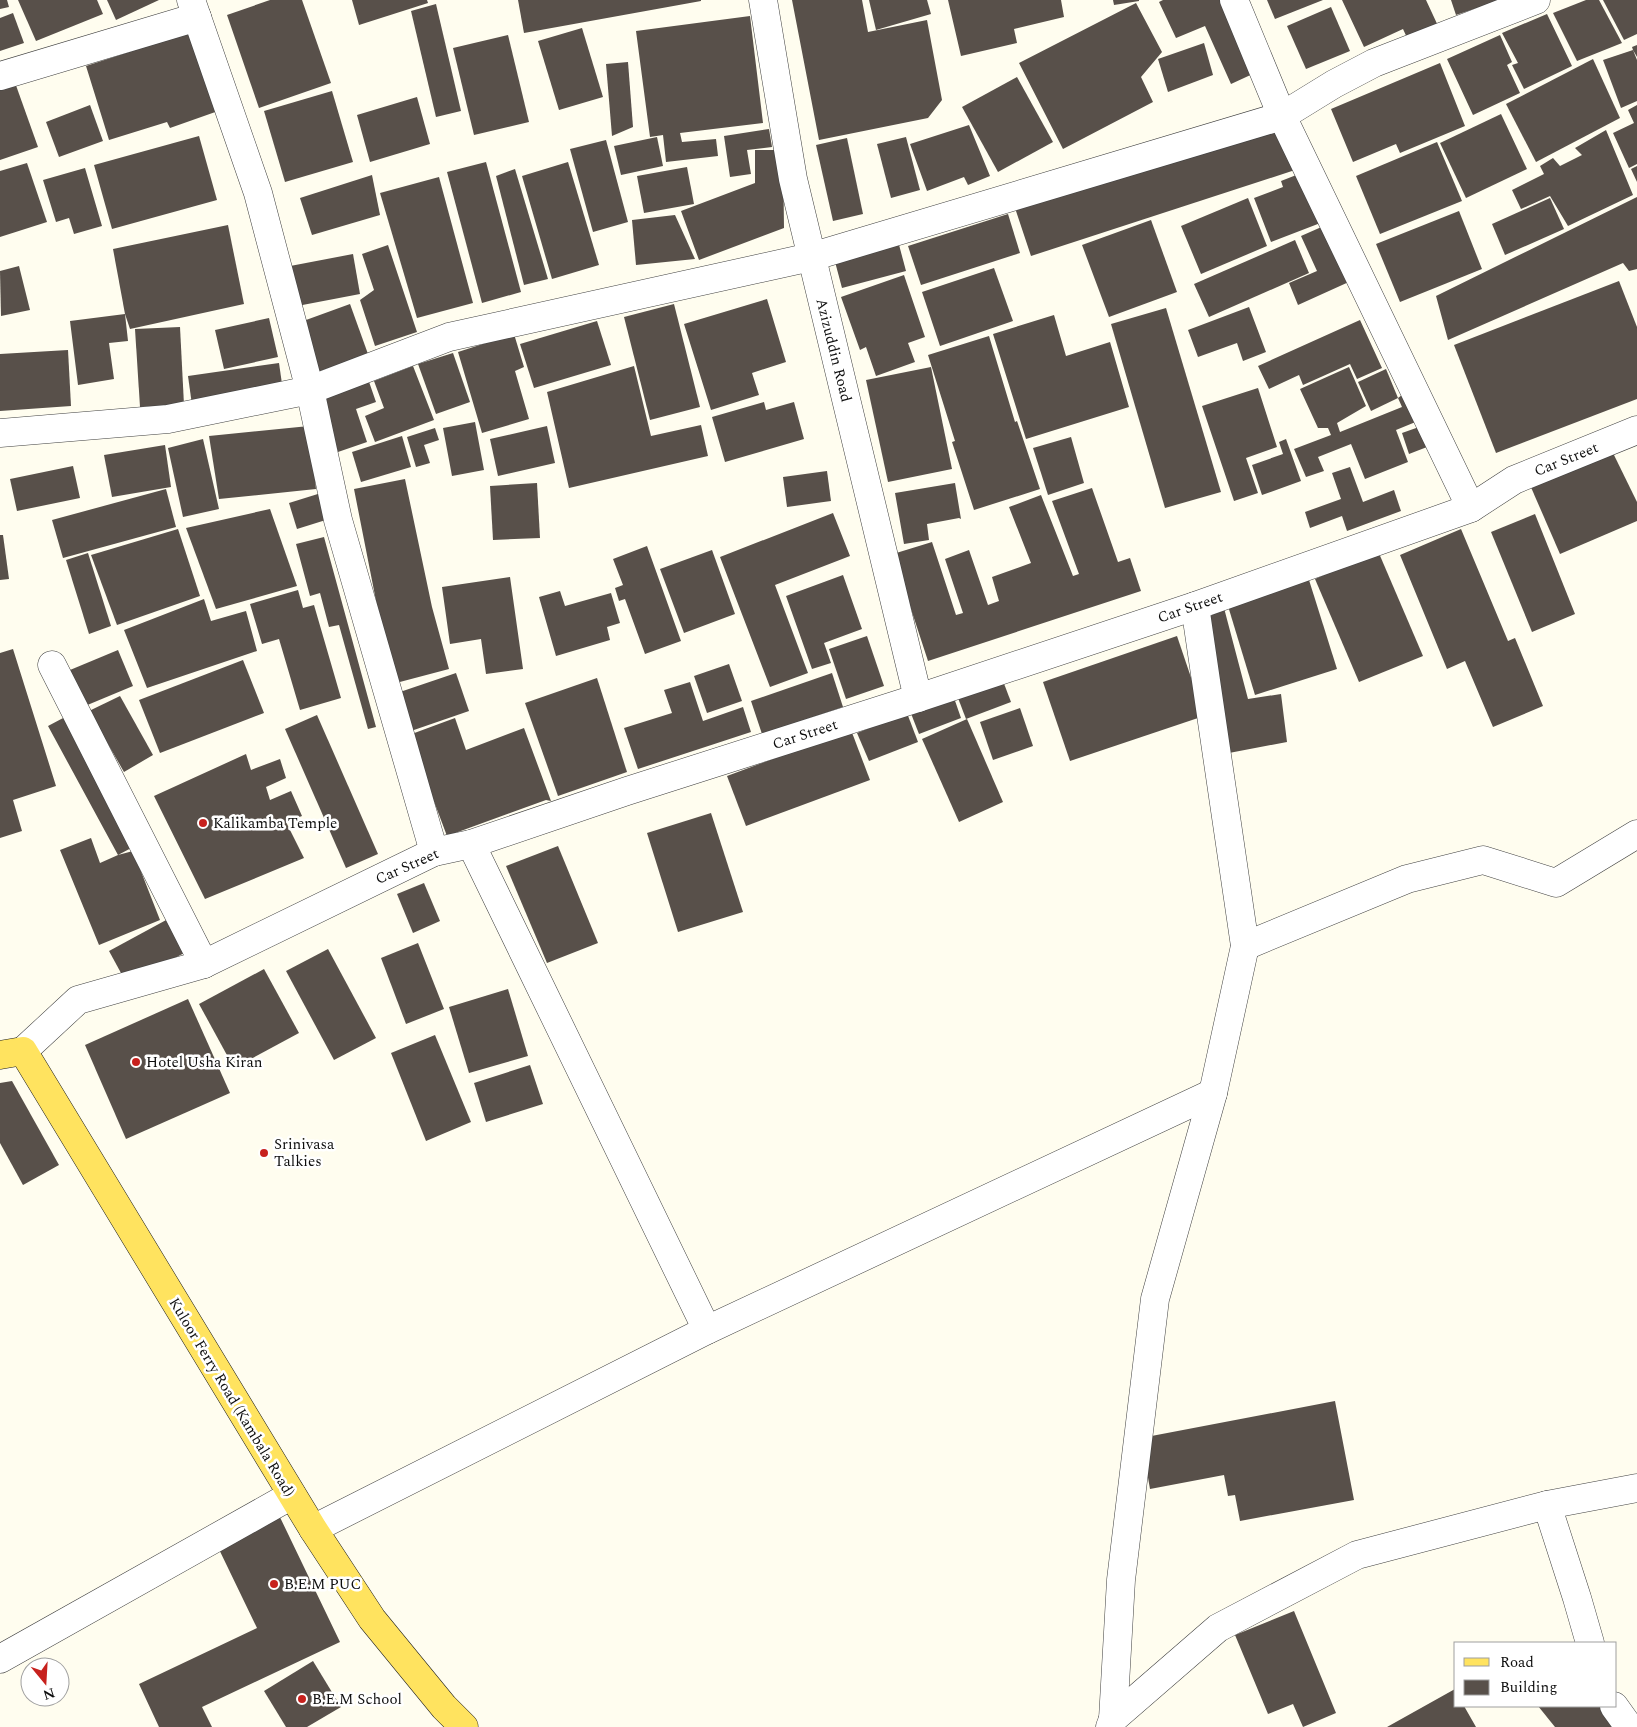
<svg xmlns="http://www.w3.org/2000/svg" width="1637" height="1727" font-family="Spectral,serif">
<rect width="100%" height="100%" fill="#fffdef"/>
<!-- building -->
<g fill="#58504a">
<path d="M0 0H7L9 7 0 9Z"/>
<path d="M18 0H97L103 14 36 41Z"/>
<path d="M107 0H159L116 20Z"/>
<path d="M270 0H302L331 83 259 108 227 15Z"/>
<path d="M352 0H427L428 3 359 25Z"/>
<path d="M518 0H701V1L524 33Z"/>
<path d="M792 0H862L868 32 927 20 942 100 928 118 819 140Z"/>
<path d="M869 0H927L931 14 876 30Z"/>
<path d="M948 0H1061L1064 17 1014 29 1017 43 961 56Z"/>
<path d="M1113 0H1139V1L1114 5Z"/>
<path d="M1163 0H1225L1257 72 1231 84 1205 26 1176 38 1159 2Z"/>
<path d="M1267 0H1323L1275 19Z"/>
<path d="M1342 0H1426L1439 28 1409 42 1403 29 1364 47Z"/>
<path d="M1451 0H1501L1456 15Z"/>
<path d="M1586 0H1599L1622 43 1577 61 1553 13Z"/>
<path d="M1603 0H1637V34L1624 40Z"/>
<path d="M1136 3 1162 52 1141 77 1153 102 1063 149 1019 63Z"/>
<path d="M436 4 461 111 436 117 411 11Z"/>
<path d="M1331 7 1350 51 1306 69 1287 26Z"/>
<path d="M13 13 24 43 0 51V18Z"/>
<path d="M1547 14 1572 66 1524 89 1512 65 1518 63 1502 33Z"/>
<path d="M750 16 763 123 680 133 682 142 716 139 718 156 666 162 663 135 650 137 636 31Z"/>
<path d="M582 28 603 97 559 110 538 41Z"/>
<path d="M194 31 221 110 170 128 167 122 109 140 86 66Z"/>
<path d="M508 35 529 122 474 135 453 48Z"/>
<path d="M1500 35 1512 62 1507 65 1520 93 1473 115 1447 59Z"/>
<path d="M1204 43 1213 75 1168 92 1158 59Z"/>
<path d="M1637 45V57L1633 50 1637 60V101L1621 108 1603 60 1633 50 1632 47Z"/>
<path d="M1593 59 1620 118 1536 162 1506 104Z"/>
<path d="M628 62 633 127 612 136 606 64Z"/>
<path d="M1440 63 1465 126 1400 153 1396 144 1353 162 1331 109Z"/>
<path d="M13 77 38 147 0 160V82Z"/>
<path d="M1017 77 1053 142 998 172 962 107Z"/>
<path d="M332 91 353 162 285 182 264 111Z"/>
<path d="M417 97 430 144 370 162 357 115Z"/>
<path d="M90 105 103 141 59 157 46 122Z"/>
<path d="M1637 105V164L1629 168 1613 133 1634 123 1628 110Z"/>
<path d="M1501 114 1527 169 1466 198 1440 143Z"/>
<path d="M1279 122 1295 170 1031 256 1015 208Z"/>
<path d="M969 125 990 176 968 185 964 177 927 191 910 144Z"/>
<path d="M769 129 772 147 747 150 751 174 730 177 724 136Z"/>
<path d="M1606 130 1633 195 1568 226 1550 196 1521 209 1512 190 1544 174 1540 166 1553 158 1560 166 1582 155 1575 148Z"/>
<path d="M199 136 217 200 112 229 94 165Z"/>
<path d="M657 137 663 166 621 175 614 146Z"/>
<path d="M906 137 920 190 891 198 877 144Z"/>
<path d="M847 138 863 214 833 221 816 145Z"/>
<path d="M606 140 628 222 593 232 570 149Z"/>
<path d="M1437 142 1462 201 1380 234 1356 176Z"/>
<path d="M755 150H783L784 228 699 260 681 211 755 183Z"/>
<path d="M486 162 521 292 482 303 447 172Z"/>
<path d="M568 162 599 265 552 279 522 176Z"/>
<path d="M27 163 47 222 0 237V171Z"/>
<path d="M1637 166V182L1631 169Z"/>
<path d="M687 167 694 204 644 213 637 176Z"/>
<path d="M85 168 102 226 74 234 69 218 56 222 43 180Z"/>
<path d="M515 169 548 279 524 285 496 176Z"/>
<path d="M1304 172 1323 222 1271 242 1254 198 1283 187 1281 181Z"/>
<path d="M372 175 380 215 312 235 300 198Z"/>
<path d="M439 177 473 303 417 318 380 193Z"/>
<path d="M1637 197V269L1629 271 1623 263 1448 340 1436 296Z"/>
<path d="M1248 198 1267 246 1201 274 1181 226Z"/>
<path d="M1550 198 1564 229 1505 255 1492 224Z"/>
<path d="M1459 211 1482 269 1400 302 1376 244Z"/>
<path d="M1008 214 1020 253 921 285 908 246Z"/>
<path d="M675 215 695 259 636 265 632 220Z"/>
<path d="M1151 220 1177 292 1109 317 1082 245Z"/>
<path d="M228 225 244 304 130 329 125 314 113 249Z"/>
<path d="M1326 225 1351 281 1298 305 1289 283 1317 271 1301 236Z"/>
<path d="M1295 240 1309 273 1209 317 1194 284Z"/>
<path d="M898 241 906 271 842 288 834 258Z"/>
<path d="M388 245 417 332 375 346 360 300 374 290 362 254Z"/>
<path d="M353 254 360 294 292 307 285 267Z"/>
<path d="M19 266 30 310 1 316 0 271Z"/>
<path d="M994 268 1013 321 940 346 922 292Z"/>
<path d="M904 275 925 337 908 343 915 362 876 376 866 347 860 350 841 297Z"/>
<path d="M1619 281 1637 327V399L1496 453 1454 345Z"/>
<path d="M767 299 786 362 752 373 759 395 711 410 684 324Z"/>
<path d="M350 304 368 354 312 374 295 324Z"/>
<path d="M674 304 700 407 650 420 624 317Z"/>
<path d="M1249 307 1266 352 1243 361 1237 343 1198 357 1188 330Z"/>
<path d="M1166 308 1221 492 1165 508 1111 324Z"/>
<path d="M125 314 128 341 109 343 114 379 78 385 70 321Z"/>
<path d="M1054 315 1066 356 1110 342 1129 407 1026 439 993 334Z"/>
<path d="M269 318 278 357 224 369 215 330Z"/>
<path d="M1360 320 1382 368 1357 379 1350 364 1303 385 1299 375 1269 389 1258 366Z"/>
<path d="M597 321 611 365 534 388 520 344Z"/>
<path d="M180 327 184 405 140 407 135 329Z"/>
<path d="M514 334 524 367 515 371 529 419 482 433 458 352Z"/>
<path d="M989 336 1015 422 1017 421 1040 489 974 510 952 442 955 441 928 355Z"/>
<path d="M68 350 71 406 0 411V354Z"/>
<path d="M453 353 470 402 436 414 418 364Z"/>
<path d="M279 363 283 391 192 405 188 376Z"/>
<path d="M413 366 434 420 375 442 365 416 384 408 374 381Z"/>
<path d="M634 366 651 436 701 425 708 456 569 488 547 392Z"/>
<path d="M931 367 952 469 888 482 866 380Z"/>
<path d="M1349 367 1366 406 1337 423 1340 432 1402 407 1398 398 1406 392 1418 421 1396 430 1408 462 1365 479 1351 444 1318 457 1324 471 1306 477 1294 449 1331 435 1328 428H1318L1300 389Z"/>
<path d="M1386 369 1398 398 1371 411 1358 382Z"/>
<path d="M367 376 376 402 356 409 367 442 338 452 318 393Z"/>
<path d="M1258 388 1277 447 1246 458 1258 493 1234 501 1202 406Z"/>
<path d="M764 402 766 410 794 402 804 439 725 462 712 417Z"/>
<path d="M475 422 484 470 452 476 443 428Z"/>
<path d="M309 426 316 489 219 499 209 436Z"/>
<path d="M547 426 555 463 498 476 490 439Z"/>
<path d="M1419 427 1427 447 1409 454 1402 433Z"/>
<path d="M435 428 439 440 424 445 430 463 416 467 407 437Z"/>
<path d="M402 436 411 467 361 482 352 452Z"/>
<path d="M1071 437 1084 483 1048 495 1033 448Z"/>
<path d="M203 439 219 509 183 517 168 448Z"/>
<path d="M1286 439 1301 481 1262 495 1252 465 1283 454 1279 442Z"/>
<path d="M165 445 171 487 112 497 104 455Z"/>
<path d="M1613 453 1637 502V521L1560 554 1530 485Z"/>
<path d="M73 466 80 498 17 511 10 479Z"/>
<path d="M1350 467 1363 502 1394 490 1401 511 1347 531 1342 516 1310 528 1305 512 1341 499 1332 473Z"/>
<path d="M827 471 831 501 787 507 783 477Z"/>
<path d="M405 479 432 607 449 669 396 683 380 621 354 489Z"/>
<path d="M537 483 540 538 493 540 490 486Z"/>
<path d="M955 483 961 519 959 518 927 524 929 540 904 544 895 493Z"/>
<path d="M1092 488 1118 562 1130 558 1141 591 928 661 893 554 932 542 956 615 963 613 945 559 969 550 988 605 999 601 992 577 1031 563 1009 507 1041 495 1073 576 1079 574 1052 501Z"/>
<path d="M166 489 176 527 63 558 52 520Z"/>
<path d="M321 493 329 519 297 529 289 503Z"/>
<path d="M270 509 297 586 216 609 186 528Z"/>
<path d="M833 513 850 556 775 585 808 673 770 687 720 557Z"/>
<path d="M1535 514 1575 614 1532 632 1491 532Z"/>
<path d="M178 529 200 596 117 625 91 555Z"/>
<path d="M1461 529 1508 641 1515 638 1543 706 1493 727 1465 661 1447 669 1400 555Z"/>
<path d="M0 535H3L9 579 0 580Z"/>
<path d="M324 537 376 727 368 729 339 625 329 627 320 593 310 596 296 544Z"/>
<path d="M647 546 681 641 645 654 625 599 619 601 615 588 623 585 613 559Z"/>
<path d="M712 550 735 614 684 633 660 569Z"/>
<path d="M1378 551 1423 656 1359 682 1315 579Z"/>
<path d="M88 553 111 626 89 634 66 560Z"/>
<path d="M843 575 862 629 824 643 831 663 812 669 786 596Z"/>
<path d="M510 577 523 669 486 674 481 639 450 644 442 587Z"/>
<path d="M1309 580 1337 669 1255 695 1228 606Z"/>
<path d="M298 590 303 608 314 605 341 698 300 710 279 639 262 644 250 604Z"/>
<path d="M560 591 565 606 611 593 620 623 607 627 610 640 556 656 539 597Z"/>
<path d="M204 599 211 621 246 611 257 651 147 688 124 630Z"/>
<path d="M1224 608 1248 699 1281 694 1287 742 1229 753 1205 619Z"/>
<path d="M867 636 884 686 846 699 829 649Z"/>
<path d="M1177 636 1204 716 1070 761 1043 682Z"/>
<path d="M13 649 56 786 13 800 22 831 0 838V653Z"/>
<path d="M118 650 133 686 85 706 70 670Z"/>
<path d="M243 660 264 713 160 753 139 700Z"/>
<path d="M729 664 742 701 707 713 694 676Z"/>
<path d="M456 673 469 711 411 731 397 693Z"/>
<path d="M832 673 843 707 762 734 751 701Z"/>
<path d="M597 678 627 772 558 796 525 703Z"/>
<path d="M1003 681 1011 702 966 719 958 698Z"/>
<path d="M690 682 703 721 743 707 751 732 638 769 624 728 672 713 664 690Z"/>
<path d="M953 695 961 718 919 734 910 711Z"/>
<path d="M120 696 153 755 124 772 89 711Z"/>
<path d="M1020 708 1033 746 993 760 980 722Z"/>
<path d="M907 713 918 742 869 761 857 733Z"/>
<path d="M317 715 378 854 346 868 285 729Z"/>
<path d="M65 717 135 846 118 855 133 851 160 920 99 945 60 850 91 838 100 863 118 855 48 726Z"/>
<path d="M455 718 466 750 524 728 551 801 546 800 447 836 409 735Z"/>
<path d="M967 719 1003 802 959 822 922 739Z"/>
<path d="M851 730 870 780 746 826 727 776Z"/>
<path d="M246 754 251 770 280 759 286 778 266 787 270 800 291 791 302 816 286 822 304 858 205 899 154 796Z"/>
<path d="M711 813 743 912 678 932 647 833Z"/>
<path d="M558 846 598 943 547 963 506 866Z"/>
<path d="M424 883 440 921 413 933 397 894Z"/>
<path d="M168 919 186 952 127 984 109 951Z"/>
<path d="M418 943 444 1009 406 1024 381 958Z"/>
<path d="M328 949 376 1038 334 1060 286 971Z"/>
<path d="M264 969 299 1033 234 1068 199 1004Z"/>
<path d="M508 989 528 1056 469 1073 449 1007Z"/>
<path d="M188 999 230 1093 126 1139 85 1045Z"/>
<path d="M435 1035 471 1122 426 1141 391 1053Z"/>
<path d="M530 1065 543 1104 486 1122 474 1083Z"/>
<path d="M12 1081 59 1165 23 1185 0 1143V1083Z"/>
<path d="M1335 1401 1354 1500 1240 1521 1235 1495 1228 1496 1224 1475 1150 1489 1141 1438Z"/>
<path d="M277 1511 340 1642 202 1707 212 1727H159L139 1684 257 1628 215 1541Z"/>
<path d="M1294 1611 1336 1713 1303 1727 1293 1704 1268 1714 1235 1635Z"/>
<path d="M313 1661 341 1707 307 1727H286L264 1691Z"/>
<path d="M1455 1689 1456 1706H1464L1476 1727H1387Z"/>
<path d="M1538 1706H1605L1622 1727H1555Z"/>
</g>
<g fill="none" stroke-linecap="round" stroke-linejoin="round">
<!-- minor casing -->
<g stroke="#414141" stroke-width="29">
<g id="minor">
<path d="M191 0 258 193 310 390 338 520 434 852"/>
<path d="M763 0 793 179 918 698"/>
<path d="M1234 0 1282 116 1471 508"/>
<path d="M0 76 197 17"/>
<path d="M0 433 168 419 310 390 449 337 811 257 1282 116 1334 84 1374 63 1536 0"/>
<path d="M52 665 204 964"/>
<path d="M471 844 707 1330"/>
<path d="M1245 946 1407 879 1483 860 1556 883 1637 834"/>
<path d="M23 1051 78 1000 204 964 434 852 471 844 627 791 918 698 1195 606 1471 508 1514 480 1637 430"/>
<path d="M1547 1505 1577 1598 1590 1643"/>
<path d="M313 1529 707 1330 1213 1093"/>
<path d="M0 1659 292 1495"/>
<path d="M1614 1706 1629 1727"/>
<path d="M1113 1719 1121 1580 1155 1299 1213 1093 1245 946 1195 606"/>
<path d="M1110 1727 1113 1719 1218 1628 1357 1555 1547 1505 1637 1488"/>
</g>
</g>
<!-- major casing -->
<g stroke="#1f1f1f" stroke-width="29">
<path id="major" d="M0 1055 23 1051 313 1529 372 1619 444 1707 464 1727"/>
</g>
<!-- minor -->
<use href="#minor" stroke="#fff" stroke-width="28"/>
<!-- major -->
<use href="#major" stroke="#ffe35f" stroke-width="28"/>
</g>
<!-- markers -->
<g fill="#c7211d" stroke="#fff" stroke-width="2">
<circle cx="203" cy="823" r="5"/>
<circle cx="136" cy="1062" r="5"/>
<circle cx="264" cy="1153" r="5"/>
<circle cx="274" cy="1584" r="5"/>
<circle cx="302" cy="1699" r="5"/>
</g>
<g text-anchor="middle" stroke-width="5" stroke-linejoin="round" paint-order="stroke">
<!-- street labels -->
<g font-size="15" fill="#0e0e0e" stroke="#fff">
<text transform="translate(834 350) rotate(76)" y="5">Azizuddin Road</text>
<text transform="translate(1566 459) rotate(-22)" y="5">Car Street</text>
<text transform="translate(1190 607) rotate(-19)" y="5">Car Street</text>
<text transform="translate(805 734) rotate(-18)" y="5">Car Street</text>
<text transform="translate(407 866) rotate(-24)" y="5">Car Street</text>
<text transform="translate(232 1397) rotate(59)" y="5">Kuloor Ferry Road (Kambala Road)</text>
</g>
<!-- poi labels -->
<g font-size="15" fill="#0e0e0e" stroke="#fff" text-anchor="start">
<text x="213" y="828">Kalikamba Temple</text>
<text x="146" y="1067">Hotel Usha Kiran</text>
<text x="274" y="1149">Srinivasa<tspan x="274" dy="17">Talkies</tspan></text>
<text x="284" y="1589">B.E.M PUC</text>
<text x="312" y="1704">B.E.M School</text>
</g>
</g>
<!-- legend -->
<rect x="1454" y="1642" width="162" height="65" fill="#ffffff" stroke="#9f9f9f"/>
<rect x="1464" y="1658" width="25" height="8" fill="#ffe35f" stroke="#9f9f9f"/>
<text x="1500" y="1667" font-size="15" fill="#0e0e0e">Road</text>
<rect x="1464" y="1680" width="25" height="15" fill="#58504a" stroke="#9f9f9f"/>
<text x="1500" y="1692" font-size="15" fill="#0e0e0e">Building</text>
<!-- north arrow -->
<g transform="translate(45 1682) rotate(162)"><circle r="24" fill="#ffffff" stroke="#9f9f9f"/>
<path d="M0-4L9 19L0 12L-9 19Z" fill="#c7211d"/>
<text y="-8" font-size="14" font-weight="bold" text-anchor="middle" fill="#0e0e0e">N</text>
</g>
</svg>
